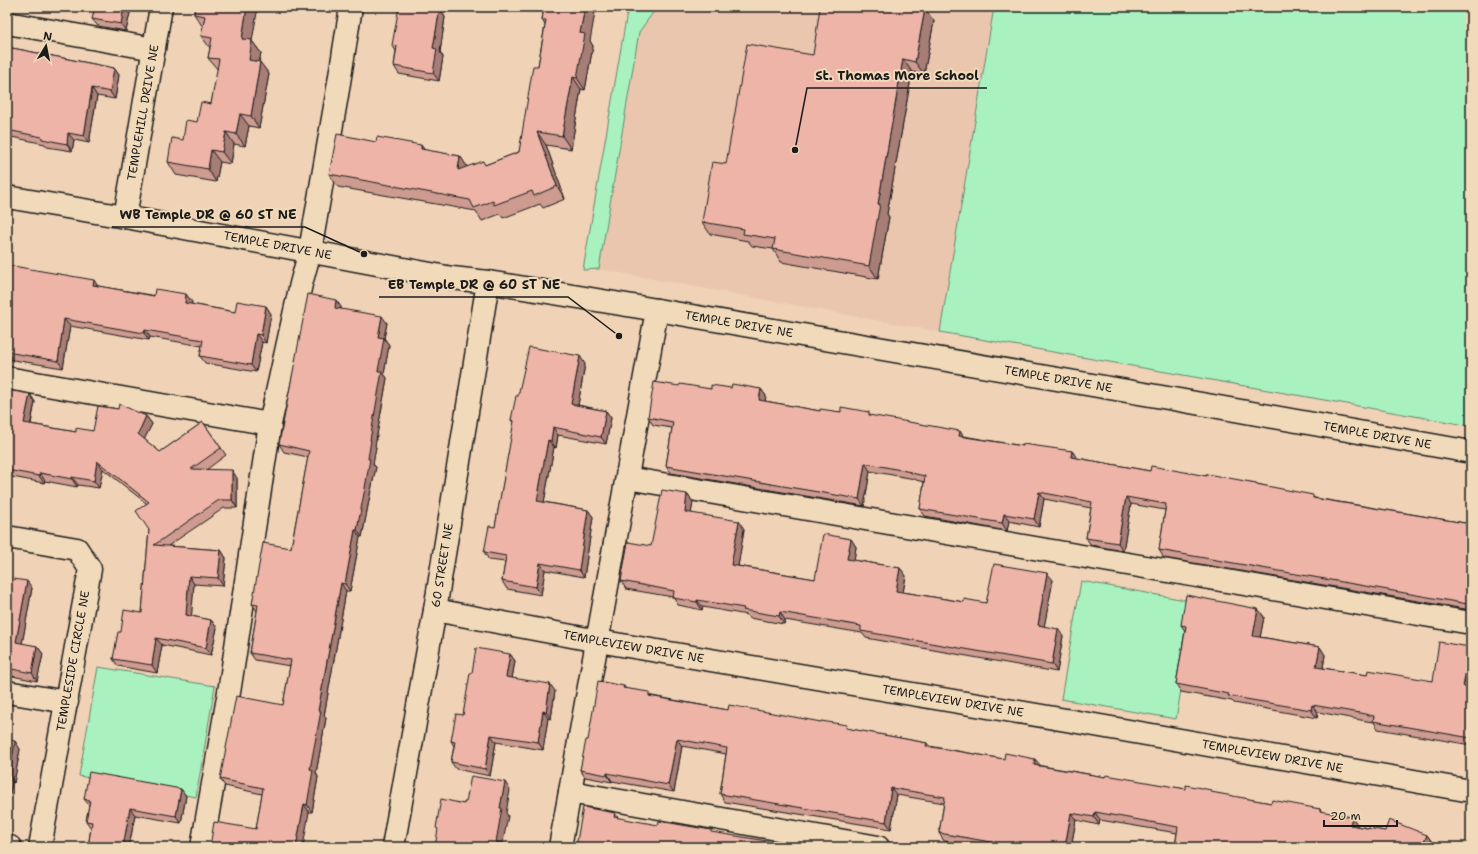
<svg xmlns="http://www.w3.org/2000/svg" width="1478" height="854" font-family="'Shantell Sans',sans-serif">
<rect width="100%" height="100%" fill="#f0d2b6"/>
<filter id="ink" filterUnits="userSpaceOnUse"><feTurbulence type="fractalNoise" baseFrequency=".025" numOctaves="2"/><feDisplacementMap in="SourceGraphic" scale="8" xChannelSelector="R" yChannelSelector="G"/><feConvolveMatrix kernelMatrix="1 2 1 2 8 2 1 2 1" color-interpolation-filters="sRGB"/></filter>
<g filter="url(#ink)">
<!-- built -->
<path fill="#ebc6af" d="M657 7H994L940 332 599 269 639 32Z"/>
<!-- green -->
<g fill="#a9f2c0" stroke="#62876e">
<path d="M628 7H657L639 32 599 269 583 270Z"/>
<path d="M994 7H1471V426L940 332Z"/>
<path d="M1081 581 1196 602 1176 719 1061 699Z"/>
<path d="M98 667 215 686 196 797 79 776Z"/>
</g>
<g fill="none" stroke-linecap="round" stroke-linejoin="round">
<!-- minor casing -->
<g stroke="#1c1c1c" stroke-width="25">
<g id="minor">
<path d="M7 23 154 49"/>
<path id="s1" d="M7 197 125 217 452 278 488 282 657 310 1162 397 1471 452"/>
<path id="s2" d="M125 217 161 7"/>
<path d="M7 378 270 424 230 686 202 847"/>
<path d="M270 424 301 284 310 251 337 95 351 7"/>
<path d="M627 478 1471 623"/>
<path d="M7 537 77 549 90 569 40 847"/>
<path id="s3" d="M435 610 598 641 1066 720 1471 791"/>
<path d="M7 692 67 702"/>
<path d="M570 792 878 847"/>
<path d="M7 846 10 847"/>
<path id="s4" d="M393 847 435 610 488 282"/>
<path d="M560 847 657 310"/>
</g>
</g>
<!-- minor -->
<use href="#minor" stroke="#f1dab9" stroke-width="22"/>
</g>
<!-- wall -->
<g fill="#cd9b90" stroke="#1c1c1c">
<path d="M195 7 252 41 261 53 259 62 269 74 259 128 249 126 245 146 234 144 231 164 220 162 216 182 176 175 168 162 183 140 211 104 218 70 208 58 210 48 201 36 203 27 194 14Z"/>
<path d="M544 7 590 41 593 46 585 90 581 89 571 149 546 145 565 199 543 208 540 204 503 218 500 214 482 221 476 211 338 187 329 174 376 142 460 156 467 167 485 165 519 152 538 66 545 25 542 20Z"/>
<path d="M130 13 126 31 98 26 92 19Z"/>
<path d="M445 17 440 52 443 57 439 81 399 74 394 66 396 51 392 45Z"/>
<path d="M934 21 924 74 912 72 887 214 889 217 878 279 781 262 773 249 752 246 748 241 710 234 702 222 813 55Z"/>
<path d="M7 47 114 68 119 75 115 99 97 96 89 143 74 140 72 151 47 147 45 144 7 136Z"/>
<path d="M7 265 98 286 192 302 191 304 235 312 266 306 271 314 266 343 262 342 256 372 205 363 200 356 202 346 150 337 149 340 70 326 63 368 7 359Z"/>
<path d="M341 307V309L387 323 384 338 389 345 384 374 387 378 375 446 376 447 373 464 376 467 370 495 362 537H360L350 591H346L324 716 326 718 316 773 318 777 312 812H309L256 829 262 794 225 786 220 779 283 705 290 666 255 660 250 653 257 611 252 604 291 548 308 457 284 452 279 444Z"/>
<path d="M585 364 578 405 606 411 611 418 606 444 558 435 556 448 554 447 544 502 588 510 593 517 584 577 545 570 541 595 507 589 502 581 505 562 489 560 484 552 495 527 514 424 511 420 518 396Z"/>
<path d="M679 386 711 389 731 388 761 389 766 396 765 401 820 411 841 412 872 416 963 436 1023 446 1072 451 1077 458 1150 471 1207 476 1256 483 1257 484 1315 498 1471 524V610L1164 558 1159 550 1165 510 1131 504 1123 551 1091 545 1086 538 1091 508 1044 499 1039 527 1009 521 1007 531 925 516 920 509 924 482 916 480 915 479 870 471 864 506 671 473 666 466 672 428 653 425 648 417Z"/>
<path d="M7 390 30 394 35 402 31 424 76 432 93 431 146 416 152 424 144 439 160 452 203 422 226 455 206 470 237 478V508H224L168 546 221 550 226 558 223 586 194 584 191 616 211 620 217 628 211 655 162 645 157 673 118 666 113 659 121 632 142 613 149 530 146 503 103 469 99 488 78 485 77 487 45 481 44 483 7 476Z"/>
<path d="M687 494 693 502 691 513 744 529 738 566 815 579 851 539 856 547 854 560 900 568 906 576 903 592 964 602 986 603 1053 580 1044 626 1063 636 1057 672 866 638 862 633 785 620 784 624 749 618 747 615 703 607 702 610 678 605 673 597 626 589 621 581 651 546Z"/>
<path d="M7 578 32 588 22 644 37 646 43 654 37 681 7 675Z"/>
<path d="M1258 609 1264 617 1260 637 1320 647 1325 655 1323 668 1367 675 1433 681 1471 648V679L1469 688H1471V745L1378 729 1374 722 1366 721 1318 712 1317 718 1234 703 1232 701 1181 692 1176 684 1185 631 1181 625Z"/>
<path d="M510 654 515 661 512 678 555 691 551 719 548 718 543 750 496 742 490 776 456 769 451 762 454 746 451 741 463 715 472 673Z"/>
<path d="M624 686 626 689 652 696 728 710 850 729 927 743 929 746 1105 777 1213 793 1271 803 1320 809 1322 812 1357 824V826L1385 831 1427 835 1432 842 1430 847H1175L1177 833 1100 820 1099 825 1076 820 1071 847H982L944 841 939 833 944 803 897 795 891 829 725 802 720 794 726 754 682 746 674 792 612 781V782L585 777 580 770 588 740Z"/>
<path d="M7 740 20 749 14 783 12 782 8 804H7Z"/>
<path d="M181 789 186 796 181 823 135 815 129 847H88L91 828 86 821 89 805 84 799Z"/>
</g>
<!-- shaded-wall -->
<g fill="#a77e76" stroke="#1c1c1c">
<path d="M124 7H126L130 13 126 31 121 24Z"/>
<path d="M247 7H258L252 41 261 53 257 72 249 60 242 39Z"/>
<path d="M585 7H596L590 41 593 46 585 90 577 78 580 33Z"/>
<path d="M440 8 445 17 440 52 443 57 439 81 433 73V48Z"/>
<path d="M925 9 934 21 924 74 915 62Z"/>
<path d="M903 59 912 72 887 214 889 217 878 279 869 266 878 204Z"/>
<path d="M260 62 269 74 259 128 251 116Z"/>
<path d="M114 68 119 75 115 99 110 92Z"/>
<path d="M573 77 581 89 571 149 562 136Z"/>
<path d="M92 88 97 96 89 143 84 136Z"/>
<path d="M240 114 249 126 245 146 236 134Z"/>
<path d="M226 132 234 144 231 164 222 152Z"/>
<path d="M537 132 546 145 565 199 557 186Z"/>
<path d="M68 133 74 140 72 151 67 144Z"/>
<path d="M421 145 430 157 421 149Z"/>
<path d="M211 150 220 162 216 182 208 169Z"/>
<path d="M460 156 469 169 458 170Z"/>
<path d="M94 280 99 288 93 285Z"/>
<path d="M186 294 192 302 190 310 185 303Z"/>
<path d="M336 300 341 307 340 315 335 308Z"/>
<path d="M266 306 271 314 266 343 261 335Z"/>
<path d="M382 316 387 323 384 338 389 345 384 374 387 378 375 446 376 447 373 464 376 467 370 495 362 537 357 530 370 440 378 371V337Z"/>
<path d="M64 319 70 326 63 368 58 361Z"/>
<path d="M145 330 150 337 149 340 144 333Z"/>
<path d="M256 334 262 342 256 372 251 365Z"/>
<path d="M580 356 585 364 577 411 571 404Z"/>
<path d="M761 389 766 396 764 407 759 400Z"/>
<path d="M30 394 35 402 29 431 24 423Z"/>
<path d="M606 411 611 418 606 444 601 437Z"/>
<path d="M146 416 152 424 143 442 138 434Z"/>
<path d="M553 427 558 435 556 448 551 441Z"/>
<path d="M960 431 965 439 959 436Z"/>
<path d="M548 440 554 447 543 508 537 501Z"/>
<path d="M1072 451 1077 458 1071 457Z"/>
<path d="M97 461 103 469 99 488 94 481Z"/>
<path d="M865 463 870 471 864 506 859 499Z"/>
<path d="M232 470 237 478V508L232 500Z"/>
<path d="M40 473 45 481 44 483 39 476Z"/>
<path d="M72 477 78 485 77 487 72 479Z"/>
<path d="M1039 492 1044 499 1039 527 1034 519Z"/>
<path d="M687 494 693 502 690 520 685 512Z"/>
<path d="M1126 497 1131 504 1123 551 1118 543Z"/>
<path d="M588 510 593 517 584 577 579 570Z"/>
<path d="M1004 514 1009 521 1007 531 1002 523Z"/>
<path d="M739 521 744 529 737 573 731 565Z"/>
<path d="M355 530 360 537 350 591 345 584Z"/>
<path d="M851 539 856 547 853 567 847 559Z"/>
<path d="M221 550 226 558 223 586 218 578Z"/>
<path d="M540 563 545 570 541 595 536 587Z"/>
<path d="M900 568 906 576 902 598 896 591Z"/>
<path d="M1047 573 1053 580 1043 633 1038 625Z"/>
<path d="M189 576 194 584 191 623 186 615Z"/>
<path d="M27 581 32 588 21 650 16 642Z"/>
<path d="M341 583 346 591 324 716 326 718 316 773 318 777 312 812 307 805 310 769 318 711Z"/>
<path d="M697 600 703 607 702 610 697 602Z"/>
<path d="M1258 609 1264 617 1259 643 1253 636Z"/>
<path d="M780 612 785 620 784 624 779 616Z"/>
<path d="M211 620 217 628 211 655 206 648Z"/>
<path d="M1058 629 1063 636 1057 672 1052 664Z"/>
<path d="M156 638 162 645 157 673 152 665Z"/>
<path d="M37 646 43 654 37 681 32 673Z"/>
<path d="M1320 647 1325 655 1322 674 1316 667Z"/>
<path d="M1470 647 1471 648V679L1468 694 1463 687Z"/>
<path d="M510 654 515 661 511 684 506 677Z"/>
<path d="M550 684 555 691 551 719 546 712Z"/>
<path d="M1312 705 1318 712 1317 718 1311 710Z"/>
<path d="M543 711 548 718 543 750 538 742Z"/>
<path d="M491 735 496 742 490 776 485 769Z"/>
<path d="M677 739 682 746 674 792 668 785Z"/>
<path d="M15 741 20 749 14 783 9 775Z"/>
<path d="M1035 759 1041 766 1034 765Z"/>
<path d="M607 773 612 781V782L607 775Z"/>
<path d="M7 775 12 782 8 804 7 802Z"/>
<path d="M505 782 510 790 506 813 508 816 502 847 496 842 500 808Z"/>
<path d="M891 788 897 795 891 829 886 822Z"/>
<path d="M181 789 186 796 181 823 176 816Z"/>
<path d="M304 804 309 812 303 847H296Z"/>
<path d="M130 808 135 815 129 847H123Z"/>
<path d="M1095 812 1100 820 1099 825 1094 817Z"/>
<path d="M615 813 620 820 614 817Z"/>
<path d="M1071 813 1076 820 1071 847H1065Z"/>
<path d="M1352 817 1357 824 1356 833 1350 825Z"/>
<path d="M1427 835 1432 842 1430 847H1422Z"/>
<path d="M773 842 777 847H772Z"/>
</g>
<!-- building -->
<g fill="#eeb4a8" stroke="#1c1c1c">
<path d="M95 7H124L121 24 92 19Z"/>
<path d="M195 7H247L242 39 252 40 249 60 260 62 251 116 240 114 236 134 226 132 222 152 211 150 208 169 168 162 172 138 183 140 186 120 197 122 201 102 211 104 219 59 208 58 212 38 201 36 205 16 194 14Z"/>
<path d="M399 7H432L440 8 433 48 437 49 433 73 394 66 397 46 392 45Z"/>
<path d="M544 7H585L580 33 585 34 577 78 573 77 562 136 537 132 557 186 534 196 532 191 494 205 493 201 474 208 470 200 329 174 337 134 376 142 377 137 421 145V149L460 156 458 170 483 161 485 165 519 152 533 66H538L546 20H542Z"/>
<path d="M820 7H915L925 9 915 62 903 59 878 204H880L869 266 773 249 775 239 743 234 744 229 702 222 712 162 726 164 747 44 813 55Z"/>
<path d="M7 47 114 68 110 92 92 88 84 136 68 133 67 144 42 139V137L7 130Z"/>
<path d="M7 265 94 280 93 285 154 296 155 289 186 294 185 303 235 312 237 301 266 306 261 335 256 334 251 365 200 356 203 340 145 330 144 333 64 319 58 361 7 352Z"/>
<path d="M308 294 336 300 335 308 382 316 378 337 384 338 378 371H382L370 440H371L368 459H370L365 488 357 530H355L345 584 341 583 318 711H321L310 769 313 770 307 805 304 804 296 847H210L214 822 256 829 263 788 220 779 236 696 283 705 291 660 250 653 258 605 252 604 263 543 291 548 309 451 279 444Z"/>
<path d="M529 347 580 356 571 404 606 411 601 437 553 427 551 441 548 440 537 501 588 510 579 570 540 563 536 587 502 581 506 556 484 552 489 526 495 527 514 421 511 420 516 396H518Z"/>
<path d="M654 382 679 386 680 384 711 389V385L731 388 732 384 761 389 759 400 820 411V409L841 412V407L869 412V415L960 431 959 436 1023 446V444L1072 451 1071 457 1150 471 1151 466 1207 476V474L1256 483V484L1313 495V498L1471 524V605L1468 604 1159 550 1166 504 1126 497 1118 543 1086 538 1092 502 1039 492 1034 519 1004 514 1002 523 920 509 925 476 911 473V472L865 463 859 499 666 466 673 422 648 417Z"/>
<path d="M7 390 30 394 24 423 76 432V428L93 431 98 406 118 409 119 404 146 416 138 434 160 452 203 422 221 448 191 469 232 470V500H219L154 545 221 550 218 578 189 576 186 615 211 620 206 648 156 638 152 665 113 659 118 632H121L124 610 142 613 149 530 136 511 149 502 97 461 94 481 72 477V479L40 473 39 476 7 470Z"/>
<path d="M662 490 687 494 685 512 739 521 731 565 815 579 823 534 851 539 847 559 900 568 896 591 964 602V599L986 603 994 564 1047 573 1038 625 1058 629 1052 664 861 631V626L780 612 779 616 743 610 744 608 697 600V602L673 598 674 591 621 581 628 542 651 546Z"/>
<path d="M7 578 27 581 16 642 37 646 32 673 7 668Z"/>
<path d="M1186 595 1258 609 1253 636 1320 647 1316 667 1367 675 1368 670 1433 681 1439 642 1470 647 1463 687 1471 688V738L1373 721 1374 716 1360 713 1312 705 1311 710 1228 696 1229 694 1176 684 1186 626 1181 625Z"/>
<path d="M476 648 510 654 506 677 550 684 546 712 543 711 538 742 491 735 485 769 451 762 455 742 451 741 456 714 463 715 470 673H472Z"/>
<path d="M598 681 624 686 623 688 649 692V696L728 710 729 705 821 722V721L847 725 846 728 927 743 926 746 1004 759 1005 753 1035 759 1034 765 1105 777 1106 775 1186 789V785L1211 790V792L1271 803 1272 800 1320 809V811L1352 817 1350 825 1385 831 1389 820 1427 835 1422 847H1175L1178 827 1095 812 1094 817 1071 813 1065 847H1020L939 833 945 797 891 788 886 822 720 794 727 748 677 739 668 785 607 773V775L580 770 586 740H588Z"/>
<path d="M7 740 15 741 9 775H7Z"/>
<path d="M89 772 181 789 176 816 130 808 123 847H88L92 822 86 821 90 800 84 799Z"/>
<path d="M471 776 505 782 500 808H502L496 842 521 847H435L438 829 436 828 441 799 464 804V802H466Z"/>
<path d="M583 807 615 813 614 817 658 825 659 821 711 830V832L773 842 772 847H576Z"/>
</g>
</g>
<g text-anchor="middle" stroke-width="4" stroke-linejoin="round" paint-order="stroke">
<!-- street labels -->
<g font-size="12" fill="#1c1c1c" stroke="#f1dab9">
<text dy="4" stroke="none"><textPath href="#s2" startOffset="106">TEMPLEHILL DRIVE NE</textPath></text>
<text dy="4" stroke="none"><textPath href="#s1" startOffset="275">TEMPLE DRIVE NE</textPath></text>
<text dy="4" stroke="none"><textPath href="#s1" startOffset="743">TEMPLE DRIVE NE</textPath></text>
<text dy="4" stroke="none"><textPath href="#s1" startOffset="1067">TEMPLE DRIVE NE</textPath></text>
<text dy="4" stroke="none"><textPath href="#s1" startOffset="1391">TEMPLE DRIVE NE</textPath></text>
<text dy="4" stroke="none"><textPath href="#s4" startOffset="286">60 STREET NE</textPath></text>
<text dy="4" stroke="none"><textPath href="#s3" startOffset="202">TEMPLEVIEW DRIVE NE</textPath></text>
<text transform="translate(73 661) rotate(-80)" y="4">TEMPLESIDE CIRCLE NE</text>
<text dy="4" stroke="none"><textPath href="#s3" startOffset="526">TEMPLEVIEW DRIVE NE</textPath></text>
<text dy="4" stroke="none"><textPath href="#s3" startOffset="850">TEMPLEVIEW DRIVE NE</textPath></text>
</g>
</g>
<!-- callouts -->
<path fill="none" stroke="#1c1c1c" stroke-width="1.5" d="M795 150L807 88H987M364 254L305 227H112M619 336L568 297H379"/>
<g fill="#1c1c1c" stroke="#f1dab9" stroke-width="1.5">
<circle cx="795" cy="150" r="4"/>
<circle cx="364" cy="254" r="4"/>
<circle cx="619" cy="336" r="4"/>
</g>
<g font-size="13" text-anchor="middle" font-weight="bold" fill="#1c1c1c" stroke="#f1dab9" stroke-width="4" stroke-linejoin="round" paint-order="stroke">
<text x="897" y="80">St. Thomas More School</text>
<text x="208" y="219">WB Temple DR @ 60 ST NE</text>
<text x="474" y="289">EB Temple DR @ 60 ST NE</text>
</g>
<!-- margin -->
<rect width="1478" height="854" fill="none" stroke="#f1dab9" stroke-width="24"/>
<rect x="12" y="12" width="1454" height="830" fill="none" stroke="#1c1c1c" stroke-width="1.5" filter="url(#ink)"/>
<!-- north arrow -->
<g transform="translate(46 46) rotate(10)" stroke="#f1dab9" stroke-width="3" paint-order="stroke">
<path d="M0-3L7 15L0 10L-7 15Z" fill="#1c1c1c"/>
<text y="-6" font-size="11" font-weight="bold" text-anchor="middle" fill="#1c1c1c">N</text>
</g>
<!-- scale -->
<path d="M1324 820v6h73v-6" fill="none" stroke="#1c1c1c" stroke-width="2"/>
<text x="1330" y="820" font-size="12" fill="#1c1c1c" stroke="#f1dab9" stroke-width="3" paint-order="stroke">20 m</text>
</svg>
